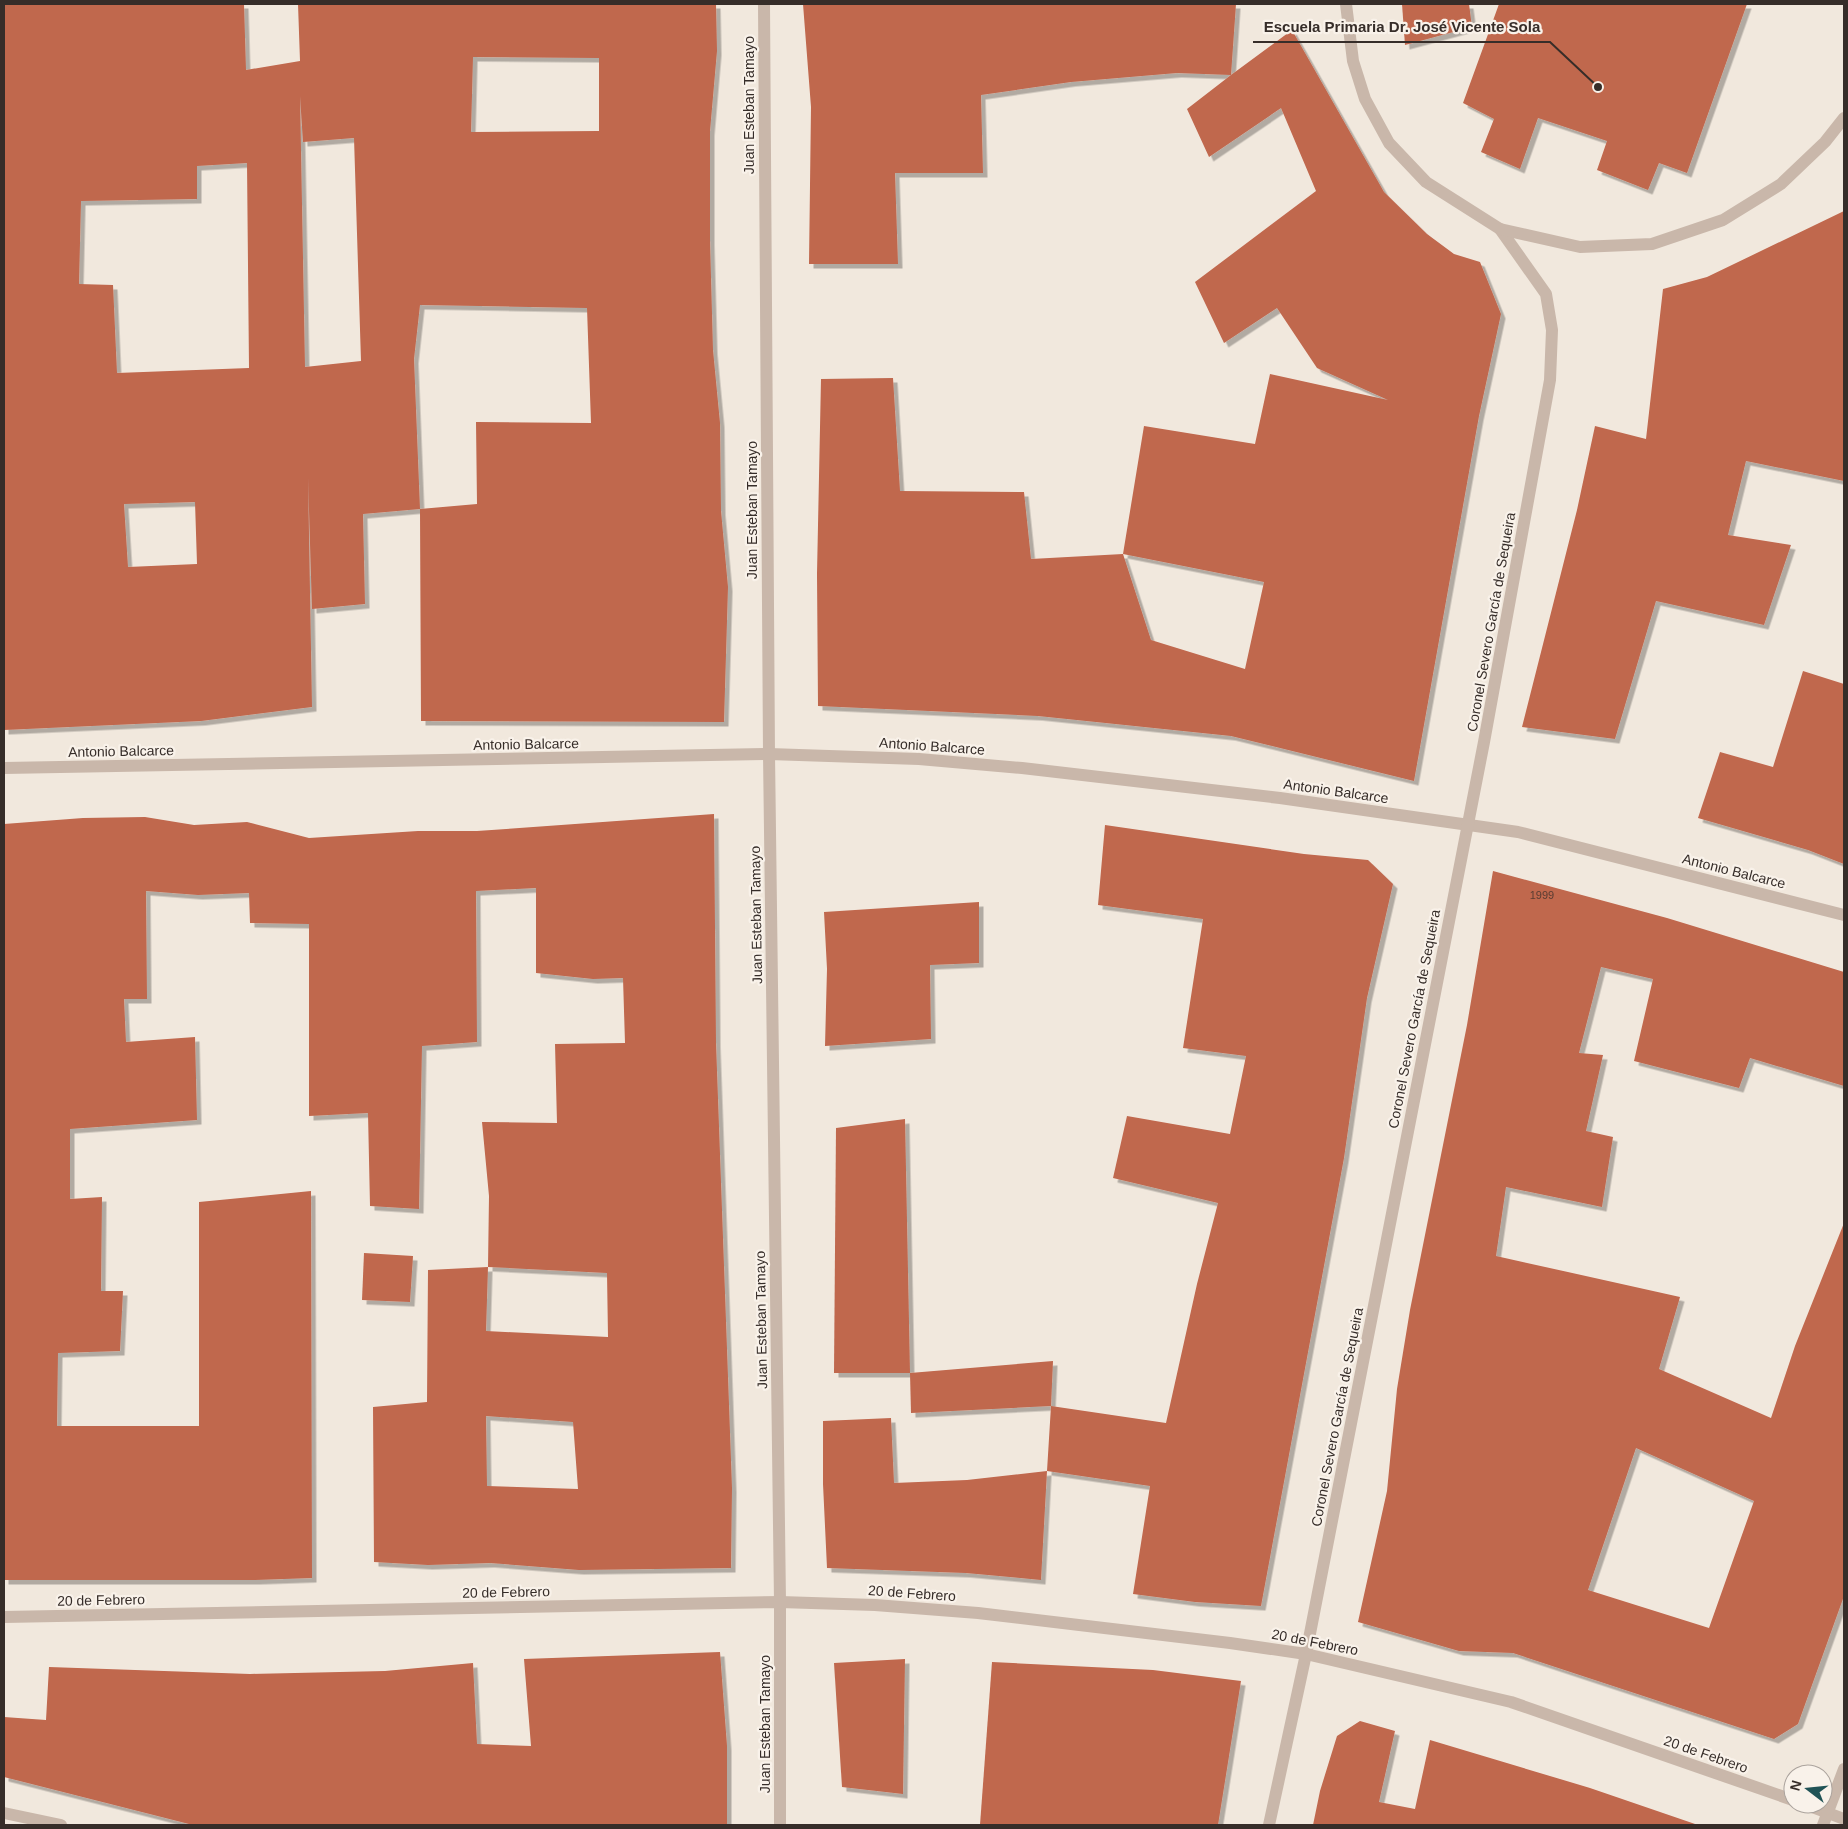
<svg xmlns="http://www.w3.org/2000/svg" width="1848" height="1829" font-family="Helvetica,sans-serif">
<defs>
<filter id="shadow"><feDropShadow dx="4.5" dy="4.5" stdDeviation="0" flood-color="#0004"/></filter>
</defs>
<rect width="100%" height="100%" fill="#f1e8dd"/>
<!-- building -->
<g fill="#c0674d" fill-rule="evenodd" filter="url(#shadow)">
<path d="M4 4H244L246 70 300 61 298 4H716L717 51 710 131V241L713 350 720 423 721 511 728 587 724 722 421 721 420 509 477 504 476 422 591 423 587 308 420 305 414 359 420 509 363 514 365 604 312 609 308 477 312 707 201 721 4 730ZM473 57 599 58V131L471 132ZM300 96 303 142 354 138 361 361 305 367ZM247 163 249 368 117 373 113 285 79 284 81 201 197 199V166ZM195 502 197 564 128 567 124 504Z"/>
<path d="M803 4H1236L1231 75 1292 30 1384 192 1427 234 1454 254 1480 262 1501 314 1479 416 1414 781 1231 736 1038 716 818 706 817 574 821 379 893 378 900 491 1024 492 1031 559 1123 554 1151 640 1245 669 1264 582 1123 554 1144 426 1255 444 1270 374 1388 400 1317 368 1277 308 1224 343 1195 282 1316 191 1281 108 1209 157 1187 109 1231 75 1177 73 1071 82 981 95 983 173H895L898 264H809L811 107Z"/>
<path d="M1402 4H1469L1472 27 1405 45Z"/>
<path d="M1499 4H1747L1687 173 1659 163 1648 190 1597 170 1607 141 1538 118 1520 169 1481 152 1494 119 1463 103Z"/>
<path d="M1844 211V481L1746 461 1728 535 1791 545 1764 625 1656 601 1615 739 1522 727 1577 510 1595 426 1646 439 1663 289 1707 277Z"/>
<path d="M1803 671 1844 684V864L1808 850 1698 818 1720 752 1773 767Z"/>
<path d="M714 814 716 1043 732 1488 731 1568 579 1570 490 1563 428 1565 374 1562 373 1407 427 1402 428 1270 488 1267 489 1196 482 1122 557 1123 555 1044 625 1043 623 978 593 979 536 973V888L476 891 477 1042 422 1046 419 1209 370 1206 368 1113 309 1116V924L250 923 249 893 198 895 146 891 147 999H124L126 1042 195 1037 197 1120 70 1129V1199L102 1197 101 1291H123L120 1351 58 1353 57 1426H199V1202L311 1191 312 1578 255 1580H4V824L83 818 145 817 194 825 247 822 309 838 418 831H477ZM488 1267 607 1273 608 1337 486 1331ZM486 1416 573 1422 578 1489 487 1486Z"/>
<path d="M1105 825 1304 854 1368 860 1393 884 1367 998 1344 1158 1261 1606 1195 1602 1133 1594 1150 1486 1047 1471 1051 1406 1166 1423 1197 1284 1218 1203 1113 1178 1127 1116 1230 1134 1246 1056 1183 1048 1203 919 1098 905Z"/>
<path d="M1493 871 1667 918 1844 972V1086L1750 1058 1739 1088 1634 1061 1653 979 1601 967 1579 1053 1603 1055 1586 1131 1613 1137 1602 1207 1506 1187 1496 1256 1680 1297 1659 1369 1771 1418 1795 1346 1844 1223V1596L1798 1724 1774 1739 1513 1653 1459 1651 1358 1622 1387 1491 1397 1389 1410 1310 1467 1025ZM1636 1448 1754 1501 1709 1628 1588 1590Z"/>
<path d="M979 902V963L930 965 931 1039 825 1046 827 969 824 912Z"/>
<path d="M905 1119 910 1373H834L836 1128Z"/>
<path d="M364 1253 413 1256 410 1302 362 1300Z"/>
<path d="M1053 1361 1051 1406 911 1413 910 1373Z"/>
<path d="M891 1418 894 1483 967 1480 1047 1471 1041 1580 966 1573 827 1568 823 1484V1421Z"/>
<path d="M720 1652 727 1746V1825H193L4 1777V1717L46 1720 49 1667 250 1674 385 1671 473 1663 477 1744 531 1746 524 1659Z"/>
<path d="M905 1659 903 1794 842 1787 834 1663Z"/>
<path d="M992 1662 1153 1670 1241 1681 1218 1825H980Z"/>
<path d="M1360 1721 1395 1731 1379 1802 1415 1809 1430 1740 1590 1788 1698 1825H1313L1320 1791 1337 1736Z"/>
</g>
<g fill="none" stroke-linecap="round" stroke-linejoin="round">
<!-- minor -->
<g stroke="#c9b7aa" stroke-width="12">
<path d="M764 4 769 754 780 1602V1825"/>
<path d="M4 768 769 754 919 759 1022 768 1280 798 1518 832 1844 915"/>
<path d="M4 1617 780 1602 875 1605 978 1613 1230 1643 1306 1654 1511 1702 1793 1800"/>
<path d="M1804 1804 1844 1819"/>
<path d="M4 1813 61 1825"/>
<path d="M1269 1825 1306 1654 1484 742 1550 380 1552 330 1546 294 1500 229"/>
<path d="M1823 1825 1844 1769"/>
</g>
<!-- tertiary -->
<path stroke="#c9b7aa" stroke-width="12" d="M1346 4 1353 61 1365 99 1389 143 1426 182 1500 229 1580 247 1652 244 1723 220 1781 184 1825 142 1844 118"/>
</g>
<g text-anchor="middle" stroke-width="4.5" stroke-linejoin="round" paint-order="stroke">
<!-- number labels -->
<g font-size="11" fill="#583c32">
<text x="1542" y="899">1999</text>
</g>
<!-- street labels -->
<g font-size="14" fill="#362d29" stroke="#f9f2ea">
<text transform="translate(749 105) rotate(-90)" y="5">Juan Esteban Tamayo</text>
<text transform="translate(752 510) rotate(-90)" y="5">Juan Esteban Tamayo</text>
<text transform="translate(1491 622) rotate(-80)" y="5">Coronel Severo García de Sequeira</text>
<text transform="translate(526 744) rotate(-1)" y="5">Antonio Balcarce</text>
<text transform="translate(932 746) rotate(4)" y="5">Antonio Balcarce</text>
<text transform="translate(121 751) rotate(-1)" y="5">Antonio Balcarce</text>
<text transform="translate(1336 791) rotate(8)" y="5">Antonio Balcarce</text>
<text transform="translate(1734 871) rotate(14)" y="5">Antonio Balcarce</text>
<text transform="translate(756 915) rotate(-91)" y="5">Juan Esteban Tamayo</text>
<text transform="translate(1414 1019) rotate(-79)" y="5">Coronel Severo García de Sequeira</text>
<text transform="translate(761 1320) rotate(-91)" y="5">Juan Esteban Tamayo</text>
<text transform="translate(1337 1417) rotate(-79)" y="5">Coronel Severo García de Sequeira</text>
<text transform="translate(506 1592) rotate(-1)" y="5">20 de Febrero</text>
<text transform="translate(912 1593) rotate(4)" y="5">20 de Febrero</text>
<text transform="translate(101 1600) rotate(-1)" y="5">20 de Febrero</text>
<text transform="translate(1315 1642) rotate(11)" y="5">20 de Febrero</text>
<text transform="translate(765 1724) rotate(-90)" y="5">Juan Esteban Tamayo</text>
<text transform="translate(1706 1754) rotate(19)" y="5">20 de Febrero</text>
</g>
</g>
<!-- callouts -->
<path fill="none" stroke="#362d29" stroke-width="2" d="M1598 87L1550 42H1253"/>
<circle fill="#362d29" stroke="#f9f2ea" stroke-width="2" cx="1598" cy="87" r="5"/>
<g font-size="15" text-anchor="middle" font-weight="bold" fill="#362d29" stroke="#f9f2ea" stroke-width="4.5" stroke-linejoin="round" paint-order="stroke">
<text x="1402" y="32">Escuela Primaria Dr. José Vicente Sola</text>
</g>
<!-- border -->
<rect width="1848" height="1829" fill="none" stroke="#362d29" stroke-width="10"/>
<!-- north arrow -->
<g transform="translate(1808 1789) rotate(286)"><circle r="24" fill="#f9f2ea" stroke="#aba39d"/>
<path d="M0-4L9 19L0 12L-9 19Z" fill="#205356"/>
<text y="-8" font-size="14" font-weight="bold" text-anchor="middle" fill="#362d29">N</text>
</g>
</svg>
